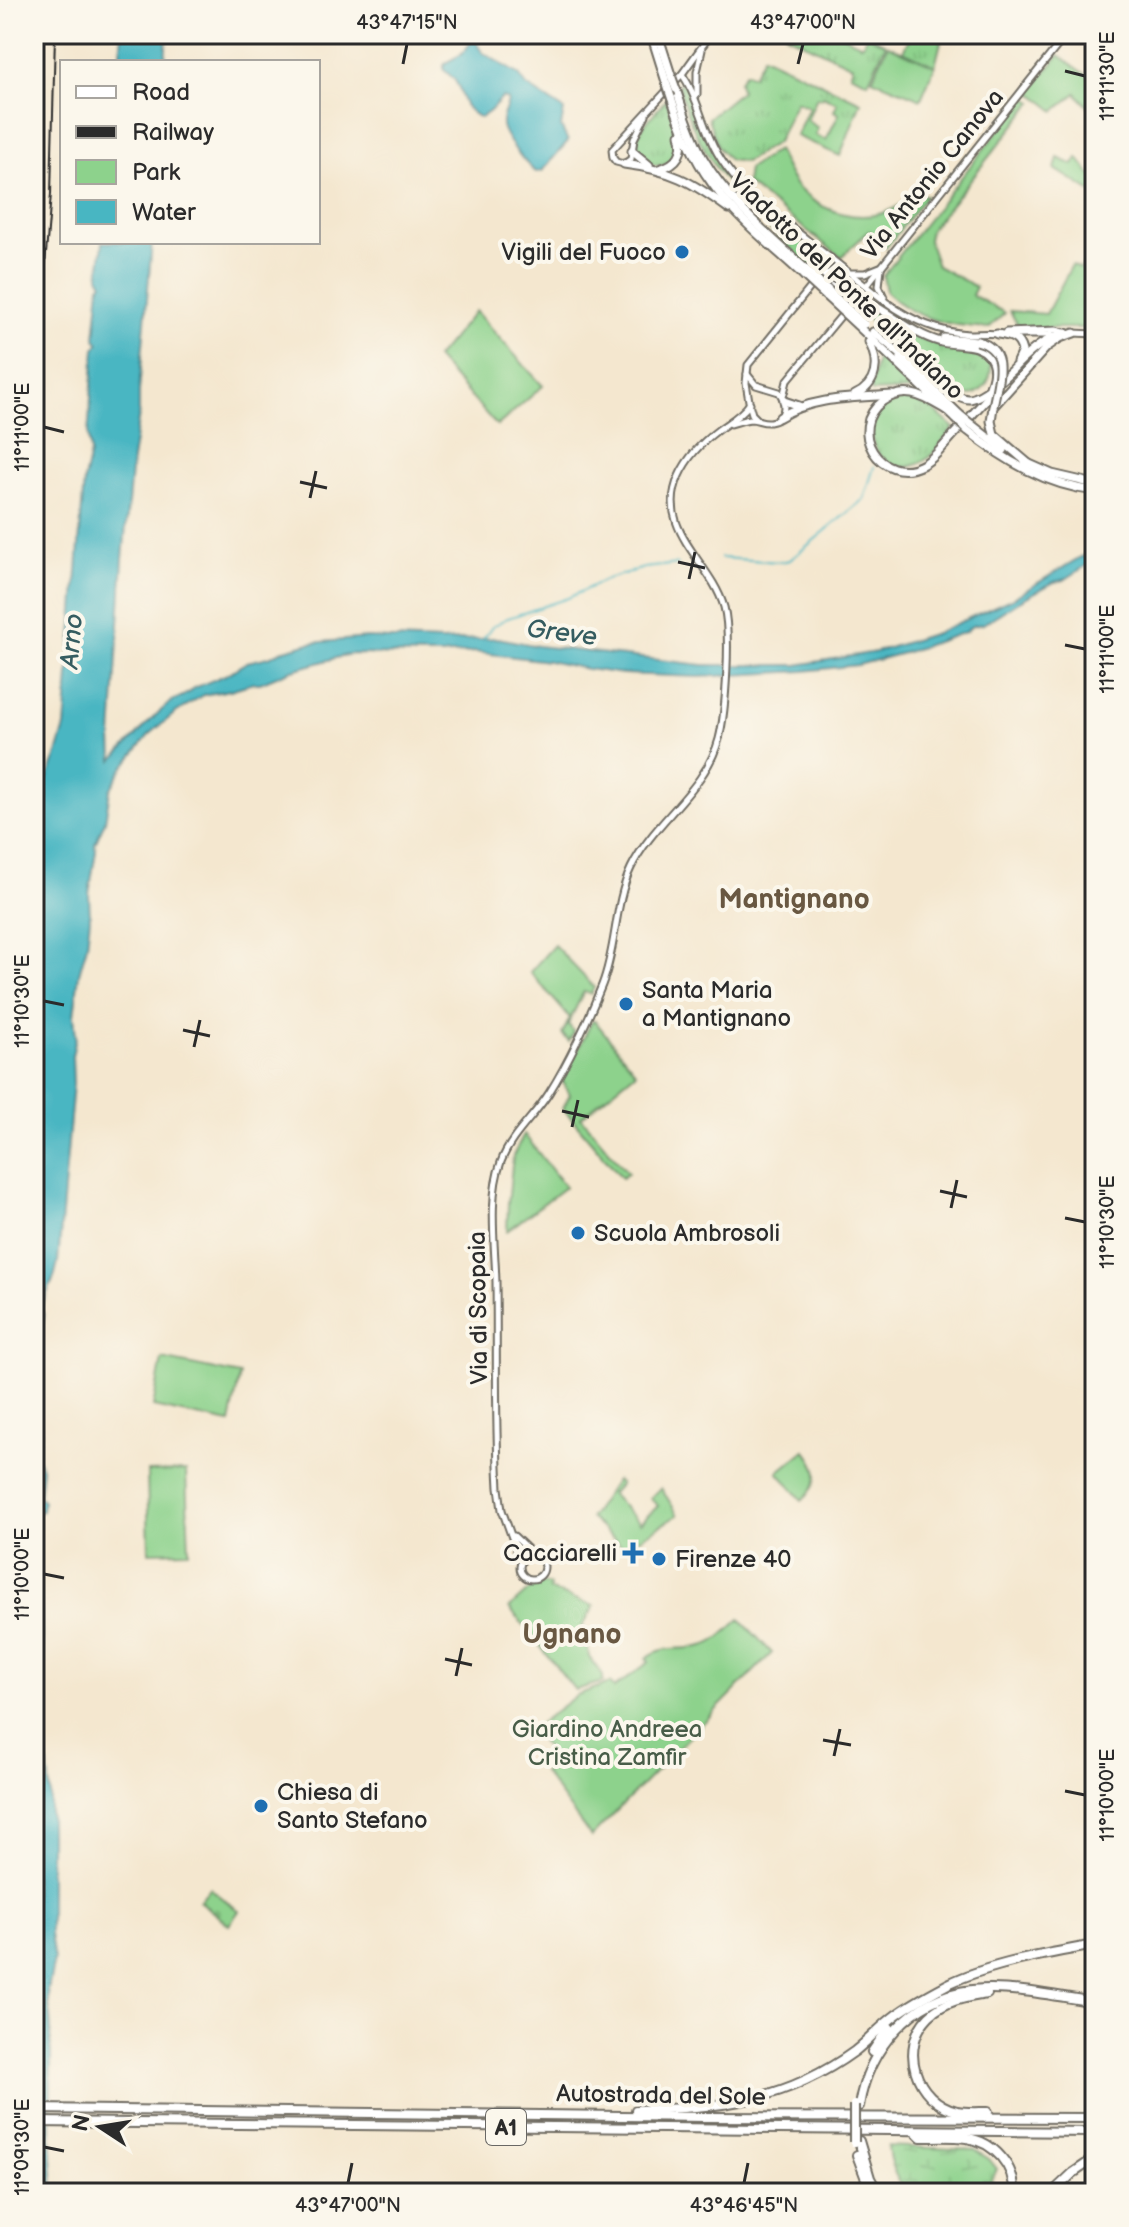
<svg xmlns="http://www.w3.org/2000/svg" width="1129" height="2227" font-family="'Balsamiq Sans',sans-serif">
<defs>
<pattern id="grass-tufts" width="24" height="20" patternUnits="userSpaceOnUse" patternTransform="scale(2)"><rect width="24" height="20" fill="#8dd28c"/><path d="M3 7l-1-3M5 7V3M7 7l1-3M15 17l-1-3M17 17v-4M19 17l1-3" fill="none" stroke="#7ab479"/></pattern>
<pattern id="wetland-marsh" width="20" height="14" patternUnits="userSpaceOnUse" patternTransform="scale(2)"><rect width="20" height="14" fill="#8dd28c"/><path d="M1 5h8M5 5V1M11 12h8M15 12V8" fill="none" stroke="#7ab479"/></pattern>
<pattern id="cemetery-stones" width="16" height="16" patternUnits="userSpaceOnUse" patternTransform="scale(2)"><rect width="16" height="16" fill="#8dd28c"/><path d="M2 7V4a2 2 0 0 1 4 0v3zM10 15v-3a2 2 0 0 1 4 0v3z" fill="#7ab479"/></pattern>
</defs>
<rect width="100%" height="100%" fill="#fbf7ec"/>
<filter id="ink" filterUnits="userSpaceOnUse"><feTurbulence type="fractalNoise" baseFrequency=".0125" numOctaves="2"/><feDisplacementMap in="SourceGraphic" scale="16" xChannelSelector="R" yChannelSelector="G"/><feConvolveMatrix kernelMatrix="1 2 1 2 8 2 1 2 1" color-interpolation-filters="sRGB"/></filter>
<filter id="wash" filterUnits="userSpaceOnUse"><feTurbulence type="fractalNoise" baseFrequency=".006" numOctaves="4" result="noise"/><feDisplacementMap in="SourceGraphic" scale="32" xChannelSelector="R" yChannelSelector="G"/><feGaussianBlur stdDeviation="1.8" result="paint"/><feColorMatrix in="noise" values="0 0 0 0 0 0 0 0 0 0 0 0 0 0 0 0 0 1.4 0 .05"/><feComposite in="paint" operator="in"/></filter>
<g filter="url(#wash)">
<rect width="100%" height="100%" fill="#f4e7cf"/>
<!-- grass -->
<g fill="url(#grass-tufts)" stroke="#5c7e5c" stroke-width="2" fill-rule="evenodd">
<path d="M785 34H839L862 45 867 35 886 44 868 82 850 74 853 66Z"/>
<path d="M911 34H943L935 66 903 51Z"/>
<path d="M763 56 861 102 840 156 796 136 809 107 796 101 777 142 745 162 729 160 718 147 708 118 741 91 739 81 745 72 753 76ZM823 96 837 103 834 111 839 114 826 140 815 135 818 128 807 120 817 97 821 99Z"/>
<path d="M683 83 689 89C702 140 728 187 770 221 786 234 805 244 821 258L823 265 819 274C754 216 701 172 678 84Z"/>
<path d="M666 99 680 140 676 156C675 157 667 163 666 164 648 171 632 150 639 134 645 121 658 110 666 99Z"/>
<path d="M861 305C876 307 893 326 909 333 924 340 939 345 956 348 963 349 973 349 980 352 1004 364 984 403 959 395 953 393 945 385 939 380 909 358 883 332 855 307Z"/>
<path d="M878 353 918 390 872 392 871 388Z"/>
<path d="M912 397 927 404 954 428C944 439 933 457 920 463 872 487 843 399 912 397Z"/>
</g>
<!-- wetland -->
<path fill="url(#wetland-marsh)" stroke="#5c7e5c" stroke-width="2" d="M888 2146 975 2150 989 2159 997 2169 986 2193H907C896 2179 889 2163 888 2146Z"/>
<!-- cemetery -->
<path fill="url(#cemetery-stones)" stroke="#5c7e5c" stroke-width="2" d="M210 1888 239 1911 229 1925 199 1901Z"/>
<!-- park -->
<g fill="#8dd28c" stroke="#5c7e5c" stroke-width="2">
<path d="M888 45 935 66 921 99 872 79Z"/>
<path d="M1059 55 1095 81V114L1076 93 1055 111 1030 91Z"/>
<path d="M1025 97 1033 102 930 230 928 240 937 266 976 287 972 295 1005 313 989 328C951 326 914 320 886 292L883 276Z"/>
<path d="M777 150C783 161 789 178 798 188 823 213 862 225 895 208 902 205 909 197 914 192L926 196 886 248 869 231 841 257 746 183 748 169Z"/>
<path d="M1058 158 1074 165 1078 158 1090 174 1095 176V194L1055 169Z"/>
<path d="M1095 241V328H1019L1010 311 1046 314 1072 265 1081 269Z"/>
<path d="M475 311 543 386 497 426 436 358Z"/>
<path d="M554 945 594 987 591 994 584 991 568 1024 574 1032 569 1041 562 1034 570 1018 530 972Z"/>
<path d="M592 1021H595L636 1072 581 1117 628 1173 622 1178 563 1108 570 1094 562 1082Z"/>
<path d="M524 1134 565 1187 507 1231 508 1204 513 1156Z"/>
<path d="M162 1359 240 1375 230 1423 153 1407Z"/>
<path d="M805 1450C822 1471 821 1483 802 1500L778 1472Z"/>
<path d="M186 1471 189 1551 149 1552 147 1472Z"/>
<path d="M616 1480 620 1484 611 1494 640 1523 658 1506 650 1498 661 1488 678 1515 624 1548 590 1518Z"/>
<path d="M537 1583 550 1585 549 1590 594 1606 582 1627 585 1629 589 1657 603 1676V1682L575 1690 540 1646 541 1645 509 1608Z"/>
<path d="M740 1619 772 1653 591 1837 543 1772 557 1762 532 1729 577 1695 610 1683 614 1688 649 1662 646 1658C667 1643 681 1652 703 1646 717 1643 729 1629 740 1619Z"/>
</g>
<!-- water -->
<g fill="#48b6c2" stroke="#3a7076" stroke-width="2">
<path d="M122 34H167L165 62H119Z"/>
<path d="M472 41 477 43 482 52 519 75 527 86 564 110 561 127 568 141 542 171 536 172C527 166 503 136 502 125 501 116 507 109 508 100L502 98 490 111 480 118C459 105 466 102 457 84 454 77 448 74 443 69L445 63 462 54Z"/>
<path d="M103 242H152L139 391V414L132 459 123 559 112 737 113 760 156 715 172 701 189 693 194 688 225 675 247 662 269 657 281 651 310 643 367 638 443 641 498 638 538 646 703 665H797L876 652 936 633 1013 598 1079 558 1095 551V560L1064 580 1054 582 1019 601 983 624 972 626 965 632 907 652 858 665 804 671 698 677 623 674 587 669 548 661 474 652 441 655 350 654 289 671 260 683H253L230 690 203 695 174 714 149 735 120 772 110 790 105 821 95 844 96 851 89 894 90 918 87 945 79 974 74 1016 76 1037 72 1056 73 1083 58 1262 54 1278 40 1308 44 1316 36 1349 39 1351 41 1395 37 1399 41 1432 37 1457 42 1468 39 1496 43 1501 42 1511 38 1512 35 1579 41 1615 42 1711 50 1791V1934L54 1960 48 1990 51 2031V2140L54 2193H34V885L37 880 38 835 47 798 45 784 57 754 65 727 84 480 90 453 88 434 95 349 99 344 95 338 100 286 103 283 99 276Z"/>
</g>
<g fill="none" stroke-linecap="round" stroke-linejoin="round">
<!-- stream -->
<g stroke="#48b6c2" stroke-width="2">
<path d="M721 558 780 562 790 560 864 499 874 467"/>
<path d="M484 638 492 627 505 619 568 598 607 579 644 568 678 564"/>
</g>
</g>
</g>
<g filter="url(#ink)">
<g fill="none" stroke-linecap="round" stroke-linejoin="round">
<!-- tertiary casing -->
<g stroke="#716d64" stroke-width="9">
<g id="tertiary">
<path d="M682 74C696 94 700 116 710 138 719 160 734 179 751 195L886 302C911 320 937 332 968 334 979 334 989 333 1000 334"/>
<path d="M697 95V72L702 50"/>
<path d="M646 115 634 139 631 159 624 164 616 162 613 158 612 150 682 74 711 34"/>
<path d="M881 268 879 286 884 297"/>
<path d="M851 273H865L880 267"/>
<path d="M821 276 831 258"/>
<path d="M823 278 839 265"/>
<path d="M825 283 839 289 850 306"/>
<path d="M866 286 1067 34"/>
<path d="M1006 332 1056 330 1064 332"/>
<path d="M1074 333 1095 334"/>
<path d="M1010 335H1052"/>
<path d="M783 397 787 381 840 317"/>
<path d="M757 419 752 414 750 407 746 383 748 365 810 288"/>
<path d="M731 424C737 422 744 420 750 419 758 419 762 423 770 422 786 420 787 403 779 392L756 385 747 374"/>
<path d="M514 1536 533 1554"/>
<circle cx="532" cy="1567" r="12"/>
<path d="M521 1563 502 1510 499 1488C495 1419 497 1351 496 1282 495 1245 488 1197 501 1162 511 1135 534 1117 549 1093 568 1063 589 1018 602 985 617 947 614 904 631 868 654 820 705 791 719 739 726 711 731 633 724 607 710 560 655 530 679 476 687 458 702 442 718 430 729 422 742 415 750 403"/>
</g>
</g>
<!-- trunk casing -->
<g stroke="#716d64" stroke-width="11">
<g id="trunk">
<path d="M651 34 666 82"/>
<path d="M658 34 672 78"/>
<path d="M676 89C684 113 691 136 703 158 728 202 771 237 808 271"/>
<path d="M671 97C681 127 692 156 711 182 736 218 772 246 804 276"/>
<path d="M632 151 649 165"/>
<path d="M624 164C671 170 691 181 729 209"/>
<path d="M659 169C678 164 685 152 680 134"/>
<path d="M850 306 859 301 868 302C893 315 912 334 941 342 954 345 973 343 984 351 996 360 995 374 990 386"/>
<path d="M860 328 956 419"/>
<path d="M873 332C891 345 952 401 970 399 982 397 1002 380 1011 371 1027 354 1043 339 1066 333"/>
<path d="M997 334C1010 336 1019 337 1022 351L1017 362"/>
<path d="M944 338 977 341"/>
<path d="M901 358 960 415"/>
<path d="M855 395C877 385 880 363 869 342"/>
<path d="M784 401 799 406"/>
<path d="M946 410C936 404 924 396 912 394 901 392 892 395 883 401 845 429 881 486 922 465 936 458 947 441 958 430"/>
<path d="M971 416 997 387"/>
<path d="M780 417C812 397 855 398 892 395"/>
<path d="M971 424 1004 450"/>
<path d="M967 430C1005 461 1046 485 1095 491"/>
<path d="M1025 462 1052 474 1095 484"/>
<path d="M1029 464 994 434 991 421 993 407 1047 347 1060 338 1074 333"/>
</g>
</g>
<!-- motorway casing -->
<g stroke="#716d64" stroke-width="12">
<g id="motorway">
<path d="M987 1994C966 1997 944 2001 929 2016 898 2047 915 2101 957 2111 967 2113 978 2112 988 2112"/>
<path d="M872 2052 889 2027"/>
<path d="M859 2106C868 2049 911 1997 972 1990 1012 1986 1055 1996 1095 2002"/>
<path d="M34 2109 704 2117 1095 2118"/>
<path d="M636 2110C719 2108 785 2102 855 2051 869 2040 881 2026 896 2015 912 2003 931 1993 948 1984 989 1964 1050 1953 1095 1945"/>
<path d="M34 2122 1095 2132"/>
<path d="M916 2132 921 2137C936 2137 952 2136 967 2138 994 2142 1015 2166 1014 2193"/>
<path d="M859 2141 870 2178 878 2193"/>
<path d="M857 2155 869 2187"/>
<path d="M1052 2193 1073 2173 1095 2158"/>
</g>
</g>
<!-- tertiary -->
<use href="#tertiary" stroke="#fff" stroke-width="5"/>
<!-- trunk -->
<use href="#trunk" stroke="#fff" stroke-width="7"/>
<!-- motorway -->
<use href="#motorway" stroke="#fff" stroke-width="8"/>
<!-- rail -->
<path stroke="#2b2b2b" stroke-width="2" d="M34 398 51 194 55 34"/>
<!-- trunk-bridge casing -->
<g stroke="#716d64" stroke-width="11" stroke-linecap="butt">
<g id="trunk-bridge">
<path d="M672 78 676 89"/>
<path d="M666 82 671 97"/>
<path d="M808 271 864 324"/>
<path d="M804 276 860 328"/>
<path d="M977 341C1011 350 997 382 993 407"/>
<path d="M960 415 971 424"/>
<path d="M956 419 967 430"/>
</g>
</g>
<!-- motorway-bridge casing -->
<g stroke="#716d64" stroke-width="12" stroke-linecap="butt">
<path id="motorway-bridge" d="M854 2105V2142"/>
</g>
<!-- trunk-bridge -->
<use href="#trunk-bridge" stroke="#fff" stroke-width="7"/>
<!-- motorway-bridge -->
<use href="#motorway-bridge" stroke="#fff" stroke-width="8"/>
</g>
</g>
<!-- ticks -->
<path fill="none" stroke="#2b2b2b" stroke-width="3" d="M403 64 407 44M798 64 803 44M1065 71 1085 76M44 427 64 432M300 482 327 488M310 498 316 471M678 562 705 568M689 579 695 552M1065 645 1085 649M44 1001 64 1005M183 1030 210 1036M194 1047 200 1020M562 1111 589 1117M572 1127 578 1100M940 1191 967 1197M951 1208 957 1180M1065 1218 1085 1222M44 1574 64 1578M445 1659 472 1665M456 1676 462 1648M823 1740 851 1745M834 1756 840 1729M1065 1791 1085 1795M44 2147 64 2151M348 2183 352 2163M744 2183 748 2163"/>
<!-- markers -->
<g fill="#1f6fb2" stroke="#fbf7ec" stroke-width="3">
<circle cx="682" cy="252" r="8"/>
<circle cx="626" cy="1004" r="8"/>
<circle cx="578" cy="1233" r="8"/>
<path d="M629 1541h8v8h8v8h-8v8h-8v-8h-8v-8h8z"/>
<circle cx="659" cy="1559" r="8"/>
<circle cx="261" cy="1806" r="8"/>
</g>
<g text-anchor="middle" stroke-width="8" stroke-linejoin="round" paint-order="stroke">
<!-- shield labels -->
<rect fill="#fbf7ec" stroke="#696865" stroke-width="2" x="486" y="2109" width="40" height="36" rx="6"/>
<g font-size="22" font-weight="bold" fill="#2b2b2b">
<text x="506" y="2135">A1</text>
</g>
<!-- street labels -->
<g font-size="24" fill="#2b2b2b" stroke="#fbf7ec">
<text transform="translate(932 174) rotate(-51)" y="8">Via Antonio Canova</text>
<text transform="translate(847 286) rotate(44)" y="8">Viadotto del Ponte all'Indiano</text>
<text transform="translate(478 1308) rotate(-91)" y="8">Via di Scopaia</text>
<text transform="translate(661 2095) rotate(1)" y="8">Autostrada del Sole</text>
</g>
<!-- poi labels -->
<g font-size="24" fill="#2b2b2b" stroke="#fbf7ec" text-anchor="start">
<text x="666" y="260" text-anchor="end">Vigili del Fuoco</text>
<text x="642" y="998">Santa Maria<tspan x="642" dy="28">a Mantignano</tspan></text>
<text x="594" y="1241">Scuola Ambrosoli</text>
<text x="617" y="1561" text-anchor="end">Cacciarelli</text>
<text x="675" y="1567">Firenze 40</text>
<text x="277" y="1800">Chiesa di<tspan x="277" dy="28">Santo Stefano</tspan></text>
</g>
<!-- park labels -->
<g font-size="24" fill="#485d48" stroke="#fbf7ec">
<text x="607" y="1737">Giardino Andreea<tspan x="607" dy="28">Cristina Zamfir</tspan></text>
</g>
<!-- water labels -->
<g font-size="26" font-style="italic" fill="#355c60" stroke="#fbf7ec">
<text transform="translate(562 632) rotate(7)" y="9">Greve</text>
<text transform="translate(71 641) rotate(-85)" y="9">Arno</text>
</g>
<!-- quarter labels -->
<g font-size="28" font-weight="bold" fill="#695842" stroke="#fbf7ec">
<text x="794" y="908">Mantignano</text>
<text x="572" y="1643">Ugnano</text>
</g>
</g>
<!-- margin -->
<rect width="1129" height="2227" fill="none" stroke="#fbf7ec" stroke-width="88"/>
<!-- legend -->
<rect x="60" y="60" width="260" height="184" fill="#fbf7ec" stroke="#a8a59f" stroke-width="2"/>
<rect x="76" y="86" width="40" height="12" fill="#ffffff" stroke="#a8a59f" stroke-width="2"/>
<text x="132" y="100" font-size="24" fill="#2b2b2b">Road</text>
<rect x="76" y="126" width="40" height="12" fill="#2b2b2b" stroke="#a8a59f" stroke-width="2"/>
<text x="132" y="140" font-size="24" fill="#2b2b2b">Railway</text>
<rect x="76" y="160" width="40" height="24" fill="#8dd28c" stroke="#a8a59f" stroke-width="2"/>
<text x="132" y="180" font-size="24" fill="#2b2b2b">Park</text>
<rect x="76" y="200" width="40" height="24" fill="#48b6c2" stroke="#a8a59f" stroke-width="2"/>
<text x="132" y="220" font-size="24" fill="#2b2b2b">Water</text>
<!-- north arrow -->
<g transform="translate(100 2127) rotate(282)" stroke="#fbf7ec" stroke-width="6" paint-order="stroke">
<path d="M0-6L14 30L0 20L-14 30Z" fill="#2b2b2b"/>
<text y="-12" font-size="22" font-weight="bold" text-anchor="middle" fill="#2b2b2b">N</text>
</g>
<rect x="44" y="44" width="1041" height="2139" fill="none" stroke="#2b2b2b" stroke-width="3"/>
<g font-size="20" text-anchor="middle" fill="#2b2b2b">
<text x="407" y="29">43°47'15"N</text>
<text x="803" y="29">43°47'00"N</text>
<text transform="translate(1107 76) rotate(-90)" y="7">11°11'30"E</text>
<text transform="translate(22 427) rotate(-90)" y="7">11°11'00"E</text>
<text transform="translate(1107 649) rotate(-90)" y="7">11°11'00"E</text>
<text transform="translate(22 1001) rotate(-90)" y="7">11°10'30"E</text>
<text transform="translate(1107 1222) rotate(-90)" y="7">11°10'30"E</text>
<text transform="translate(22 1574) rotate(-90)" y="7">11°10'00"E</text>
<text transform="translate(1107 1795) rotate(-90)" y="7">11°10'00"E</text>
<text transform="translate(22 2147) rotate(-90)" y="7">11°09'30"E</text>
<text x="348" y="2212">43°47'00"N</text>
<text x="744" y="2212">43°46'45"N</text>
</g>
</svg>
